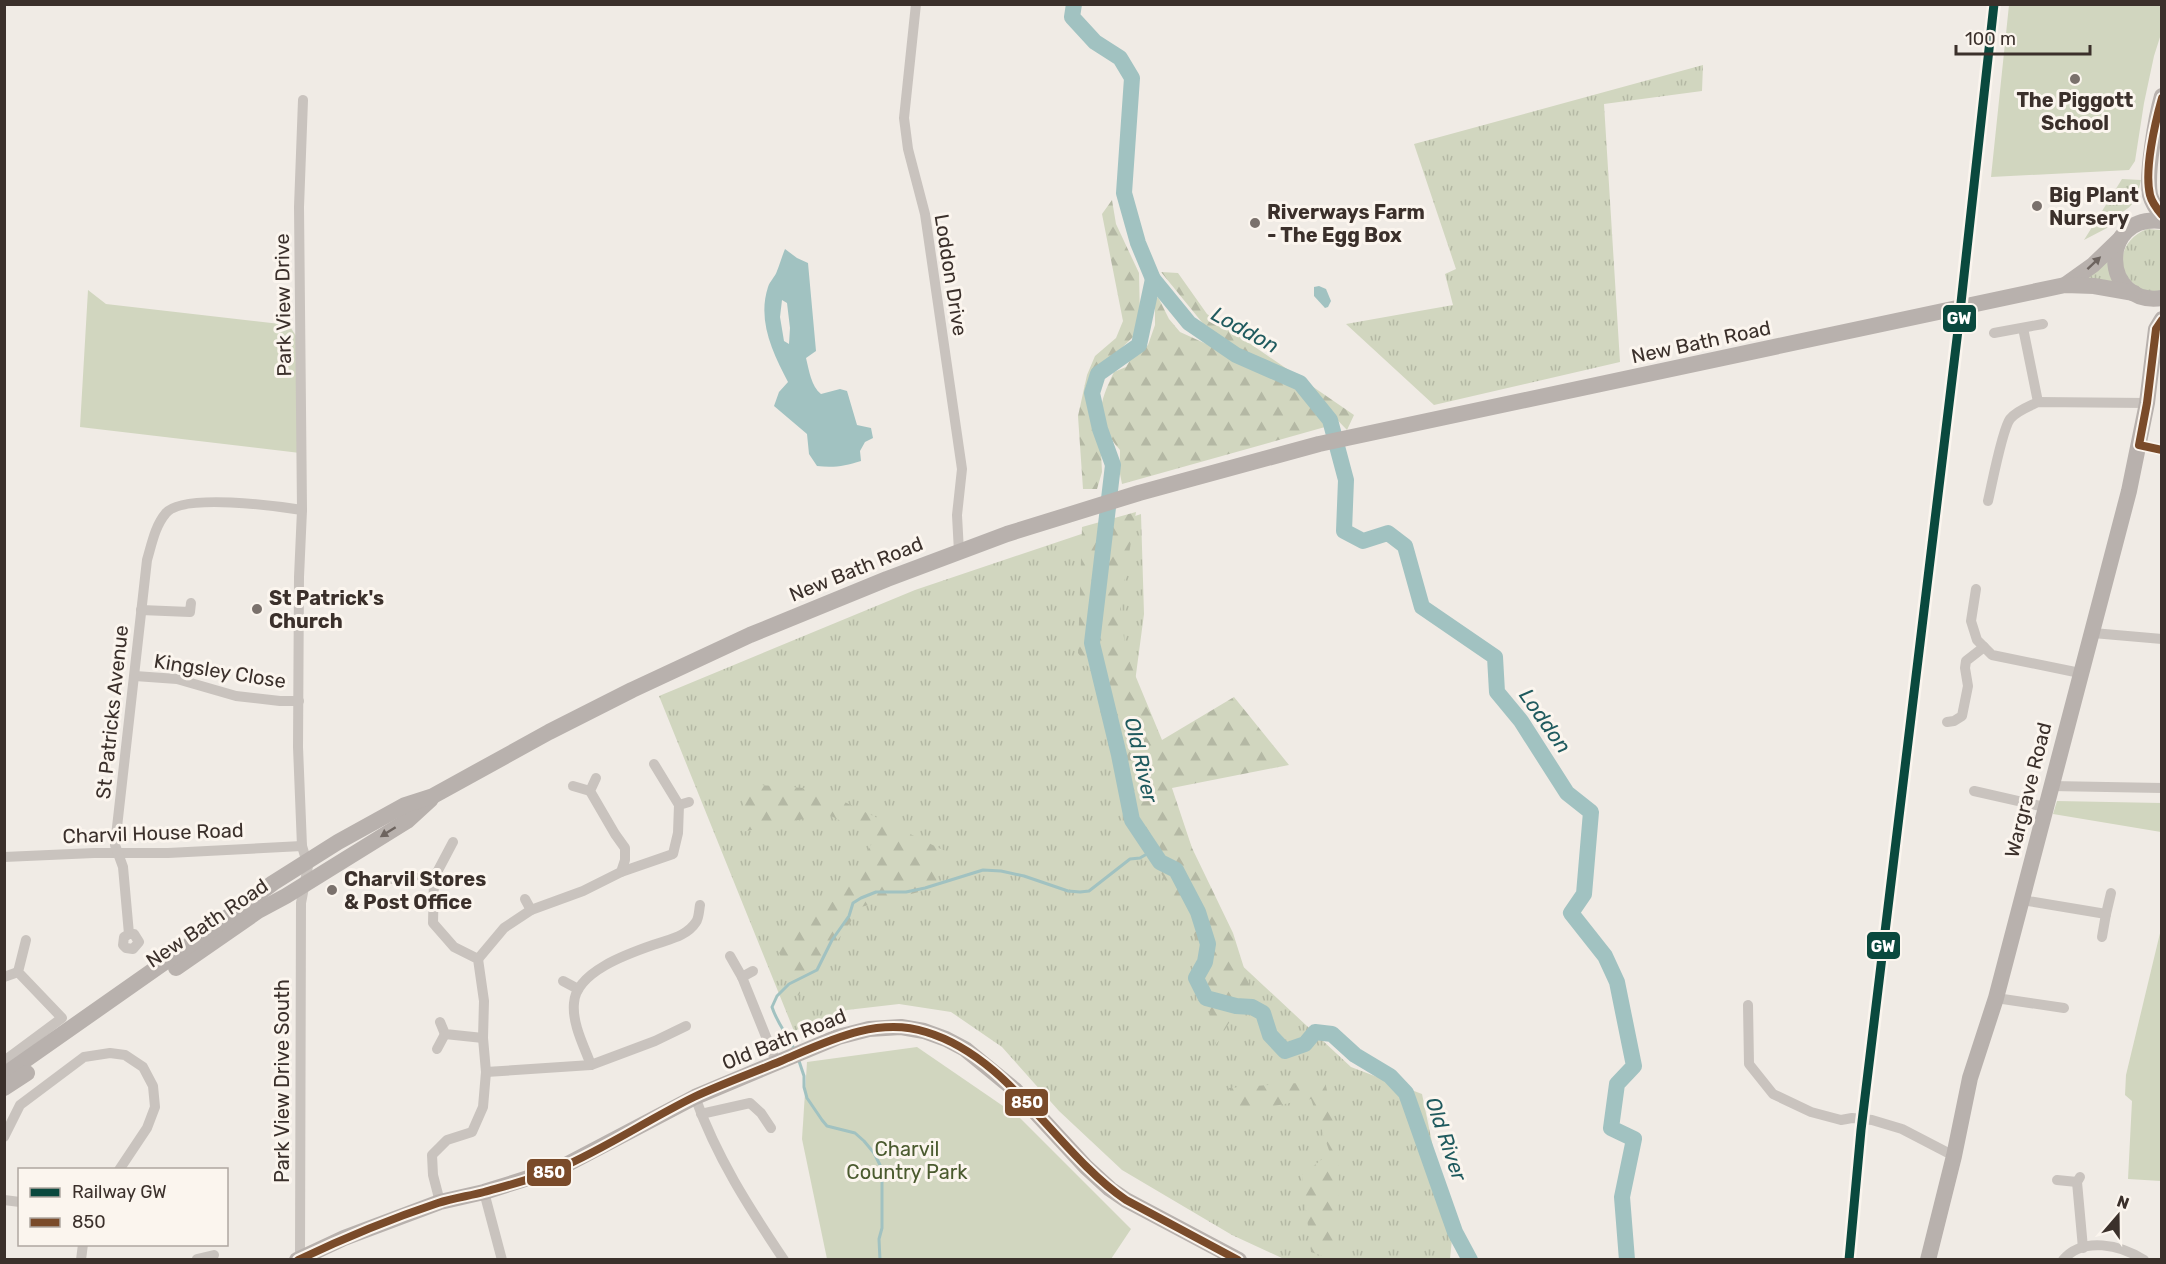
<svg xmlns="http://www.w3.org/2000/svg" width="2166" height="1264" font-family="Rubik,sans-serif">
<defs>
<pattern id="grass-tufts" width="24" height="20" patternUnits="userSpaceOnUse" patternTransform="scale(1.5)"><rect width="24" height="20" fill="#d1d6bf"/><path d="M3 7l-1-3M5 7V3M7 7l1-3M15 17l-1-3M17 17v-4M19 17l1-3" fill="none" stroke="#b4b8a4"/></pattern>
<pattern id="forest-firs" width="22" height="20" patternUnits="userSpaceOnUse" patternTransform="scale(1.5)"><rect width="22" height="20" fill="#d1d6bf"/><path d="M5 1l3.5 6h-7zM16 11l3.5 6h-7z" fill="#b4b8a4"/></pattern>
</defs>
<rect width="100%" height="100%" fill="#f0ebe5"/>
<!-- grass -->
<g fill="url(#grass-tufts)">
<path d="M1703 65 1702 91 1604 104 1620 362 1434 405 1346 324 1453 305 1445 274 1456 269 1414 144Z"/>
<path d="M2122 179 2141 180C2135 205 2133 207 2111 218L2107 228 2084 240Z"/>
<path d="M2147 229 2161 230V291C2156 291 2148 293 2143 290 2113 275 2117 241 2147 229Z"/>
<path d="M2106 257 2115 282 2086 279Z"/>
<path d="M1141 514 1144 614 1133 697 1235 959 1351 1067 1422 1094 1452 1239 1450 1259H1284L1232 1235 1122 1170 1059 1111 1002 1047 951 1012 899 1004 847 1010 794 1031 659 696 915 590Z"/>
</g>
<!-- forest -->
<g fill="url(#forest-firs)">
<path d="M1112 200 1116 224 1139 273 1140 319 1133 337 1096 373 1088 393V408L1101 451 1102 472 1097 489H1083L1078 416 1087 375 1095 356 1116 338 1123 321 1102 214Z"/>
<path d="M1161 272 1178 273 1207 314 1354 415 1347 430 1296 377 1245 355 1205 326Z"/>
<path d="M1158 297 1169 319 1180 332 1297 385 1326 422 1325 427 1122 484 1120 474V450C1094 420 1098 405 1114 372L1126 367 1130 360 1148 345 1155 325V300Z"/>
<path d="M1136 512 1120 608 1126 653 1162 740 1234 697 1289 765 1172 788 1192 848 1233 933 1250 987 1216 1045 1197 941 1160 871 1121 810 1106 691 1078 653 1082 527Z"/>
<path d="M744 784 818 789 947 852 934 888 861 907 798 996 774 941 841 896 875 838 827 814 742 832Z"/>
<path d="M1325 1081 1339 1150 1338 1259H1331L1311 1252 1302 1175 1330 1153 1311 1099 1238 1113 1229 1088Z"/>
</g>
<!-- green -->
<g fill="#d1d6bf">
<path d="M2009 5H2161V34L2154 56 2144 103 2135 161 2129 170 1991 177Z"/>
<path d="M88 290 106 304 289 325 298 339 300 453 80 427Z"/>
<path d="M2057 801 2161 803V832L2053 814Z"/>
<path d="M2161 929 2162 1181H2161L2128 1179 2132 1101 2125 1095 2126 1075Z"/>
<path d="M917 1047 1019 1117 1131 1229 1111 1259H827L802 1139 807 1062Z"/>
</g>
<!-- water -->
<g fill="#a1c2c1" fill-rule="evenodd">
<path d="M785 249 797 258 808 263 816 351 806 358C809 370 811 386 821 394L840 389 847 391 857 425 871 428 873 438 865 442 860 451 861 461C845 466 834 468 817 466L809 454 807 434 774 406 779 392 788 382C773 353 757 321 768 287 770 281 775 277 777 271 780 264 782 256 785 249ZM782 300 787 303 790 328 789 344 784 341 780 317Z"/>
<path d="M1319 286 1326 289 1331 301 1328 307 1325 308 1314 296V287Z"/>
</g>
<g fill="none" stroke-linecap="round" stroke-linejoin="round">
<!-- stream -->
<g stroke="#a1c2c1" stroke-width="3">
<path d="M794 1049C787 1034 777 1023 772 1007L777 996 789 984 817 970 832 940 849 916 853 903 861 898 876 892H906L925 888 983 870 1001 871 1024 876 1068 891 1080 892 1089 891 1130 859 1140 858 1152 851"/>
<path d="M799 1061 804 1076V1087L807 1098 822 1120 827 1126 855 1133 864 1141 874 1153 882 1169V1228L879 1239 880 1260"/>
</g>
<!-- river -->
<g stroke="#a1c2c1" stroke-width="16">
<path d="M1074 4 1072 17 1095 42 1120 58 1132 78 1124 193 1138 243 1153 279 1189 323 1236 355 1300 383 1330 420 1346 480 1344 531 1363 541 1388 533 1405 546 1422 607 1495 657 1497 692 1521 721 1567 793 1591 812 1584 894 1571 913 1605 956 1617 982 1634 1066 1617 1084 1611 1128 1634 1139 1622 1197 1627 1260"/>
<path d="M1153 279 1139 345 1098 374 1092 393 1100 429 1113 465 1092 643 1119 755 1132 820 1160 862 1176 870 1198 912 1208 944 1205 962 1196 978 1206 998 1236 1006 1252 1007 1263 1013 1270 1035 1285 1051 1305 1044 1315 1032 1332 1034 1355 1055 1390 1076 1406 1093 1455 1232 1470 1260"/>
</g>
<!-- minor -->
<g stroke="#c9c3be" stroke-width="10">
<path d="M916 4 904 118 908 149 925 214 962 469 957 515 959 552"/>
<path d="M2023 328 2038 402"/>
<path d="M1994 333 2043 324"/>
<path d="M2139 445 2162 450"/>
<path d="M1988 501C1992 484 2002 430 2010 419 2016 411 2030 406 2038 402L2147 403"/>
<path d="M1976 589 1971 621 1977 640 1992 655 2080 673"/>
<path d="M141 610 190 612 191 603"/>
<path d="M2093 633 2162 639"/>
<path d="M135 676 177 679 236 696 280 701H299"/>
<path d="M1947 722 1954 721 1962 716 1968 686 1965 668 1966 661 1984 647"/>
<path d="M654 764 679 805"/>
<path d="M596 778 590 791 615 834 625 848V860L621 872 673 854 678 833 679 805 689 802"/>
<path d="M573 786 590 791"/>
<path d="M2051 786 2162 788"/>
<path d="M1974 791 2045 807"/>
<path d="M4 857 94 853H168L302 846"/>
<path d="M388 879 434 878"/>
<path d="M525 899 531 910"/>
<path d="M2022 900 2106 914 2111 893"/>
<path d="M129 934 124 937 123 945 126 948 133 949 139 942 134 934H129L123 867 115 845 147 560C152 543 155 526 166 513 183 493 277 506 302 510"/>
<path d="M2102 937 2106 914"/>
<path d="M730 956 742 977 777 1064"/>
<path d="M478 959 504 928 531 910 583 891 621 872"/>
<path d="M4 977 18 972"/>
<path d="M742 977 753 971"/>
<path d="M563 981 578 989"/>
<path d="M1996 998 2064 1008"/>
<path d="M1748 1005 1749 1064 1773 1094 1811 1112 1841 1120 1852 1118 1872 1120 1902 1129 1954 1156"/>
<path d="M440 1022 445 1034 483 1038"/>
<path d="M437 1049 445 1034"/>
<path d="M4 1061 62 1018 18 972 26 940"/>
<path d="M591 1065C584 1046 572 1024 574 1003 576 971 630 953 656 944 670 939 687 936 696 922 699 918 699 910 700 905"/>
<path d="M486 1072 591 1065 655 1041 686 1026"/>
<path d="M695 1097C717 1158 748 1206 784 1260"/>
<path d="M701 1114 750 1103 761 1113 771 1128"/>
<path d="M4 1137 20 1105 84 1057 110 1053 125 1055 143 1067 153 1086 155 1107 147 1128 119 1170"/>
<path d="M2080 1177 2077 1182 2083 1248"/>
<path d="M2057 1180 2077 1182"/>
<path d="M484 1192 502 1260"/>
<path d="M4 1200 20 1202"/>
<path d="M440 1202 433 1175 432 1155 447 1140 472 1132 483 1107 486 1072 483 1038 484 1001 478 959 454 947 433 923 434 878 453 842"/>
<path d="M300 1258 301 903 308 866 302 846 298 747 299 577 302 510 299 207 303 100"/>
<path d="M197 1259 214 1255"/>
<path d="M81 1260 83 1244"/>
<path d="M2063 1260C2083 1236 2121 1245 2144 1260"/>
</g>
<!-- primary -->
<g stroke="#b8b1ad" stroke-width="16">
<path d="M2162 96C2156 117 2146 174 2150 195 2152 202 2157 210 2162 216"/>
<path d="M2162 221C2098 213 2101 307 2162 298"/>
<path d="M2065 285 2093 265 2120 239"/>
<path d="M176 968 258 911 286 896 407 821 431 799"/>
<path d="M4 1075 212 929 273 883 338 842 405 805 433 796 549 732 632 690 750 635 887 579 1007 534 1139 493 1319 444 2065 285 2094 286 2134 293"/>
<path d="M4 1088 27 1073"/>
<path d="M297 1260 344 1238 440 1202 484 1192 560 1168 695 1097 838 1037 869 1029 901 1027 924 1031 946 1039 965 1049 1015 1090 1086 1167 1110 1189 1126 1200 1239 1260"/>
<path d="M1928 1260 1954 1156 1970 1078 1996 998 2129 491 2147 403 2156 329 2162 319"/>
</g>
<!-- bus-1 casing -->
<g stroke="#fbf5ee" stroke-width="12">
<g id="bus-1">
<path d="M2162 98C2155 123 2144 170 2150 195 2152 203 2157 209 2162 215"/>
<path d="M2162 320 2156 329 2147 403 2139 445 2162 450"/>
<path d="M298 1260C344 1238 390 1219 438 1203 453 1198 469 1196 484 1192 509 1185 537 1178 560 1168 606 1148 649 1119 694 1097 722 1084 752 1073 781 1061 826 1042 876 1016 926 1032 1010 1057 1056 1152 1126 1200L1238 1260"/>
</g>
</g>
<!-- bus-1 -->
<use href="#bus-1" stroke="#7a4b2a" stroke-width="8"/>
<!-- rail-1 casing -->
<g stroke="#fbf5ee" stroke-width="14">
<path id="rail-1" d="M1849 1260 1861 1130 1958 330 1994 4"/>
</g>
<!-- rail-1 -->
<use href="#rail-1" stroke="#0a493e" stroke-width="9"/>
</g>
<!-- one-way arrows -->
<defs><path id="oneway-solid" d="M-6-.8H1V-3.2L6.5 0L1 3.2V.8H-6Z" transform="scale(1.5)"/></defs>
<g fill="#6d645f">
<use href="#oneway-solid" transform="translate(2094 263) rotate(-43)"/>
<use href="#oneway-solid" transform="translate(388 832) rotate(148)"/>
</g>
<!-- markers -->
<g fill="#7a716c" stroke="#fbf5ee" stroke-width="2">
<circle cx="2075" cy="79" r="6"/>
<circle cx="2037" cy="206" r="6"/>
<circle cx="1255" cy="223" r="6"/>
<circle cx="257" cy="609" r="6"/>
<circle cx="332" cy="890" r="6"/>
</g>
<g text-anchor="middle" stroke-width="6" stroke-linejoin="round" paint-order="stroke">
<!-- poi labels -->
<g font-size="20" font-weight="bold" fill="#3b302b" stroke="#fbf5ee" text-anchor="start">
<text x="2075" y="107" text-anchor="middle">The Piggott<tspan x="2075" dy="23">School</tspan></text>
<text x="2049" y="202">Big Plant<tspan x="2049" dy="23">Nursery</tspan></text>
<text x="1267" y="219">Riverways Farm<tspan x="1267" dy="23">- The Egg Box</tspan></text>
<text x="269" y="605">St Patrick's<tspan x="269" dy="23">Church</tspan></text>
<text x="344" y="886">Charvil Stores<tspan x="344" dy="23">&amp; Post Office</tspan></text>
</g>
<!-- street labels -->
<g font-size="20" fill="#3b302b" stroke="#fbf5ee">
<text transform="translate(951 275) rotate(81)" y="7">Loddon Drive</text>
<text transform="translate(283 305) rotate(-91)" y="7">Park View Drive</text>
<text transform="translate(1701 342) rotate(-12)" y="7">New Bath Road</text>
<text transform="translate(856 569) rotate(-22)" y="7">New Bath Road</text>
<text transform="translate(220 671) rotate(9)" y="7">Kingsley Close</text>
<text transform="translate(112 712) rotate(-84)" y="7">St Patricks Avenue</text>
<text transform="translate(2028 790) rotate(-76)" y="7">Wargrave Road</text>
<text transform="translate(153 833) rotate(-2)" y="7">Charvil House Road</text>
<text transform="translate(207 923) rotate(-34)" y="7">New Bath Road</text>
<text transform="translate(784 1039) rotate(-22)" y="7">Old Bath Road</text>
<text transform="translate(282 1081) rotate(-90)" y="7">Park View Drive South</text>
</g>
<!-- park labels -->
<g font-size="20" fill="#4a5a2e" stroke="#fbf5ee">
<text x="907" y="1156">Charvil<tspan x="907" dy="23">Country Park</tspan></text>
</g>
<!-- water labels -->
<g font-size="21" font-style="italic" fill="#1f5a5e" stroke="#fbf5ee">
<text transform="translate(1245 330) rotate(29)" y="7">Loddon</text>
<text transform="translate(1545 721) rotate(55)" y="7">Loddon</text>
<text transform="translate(1141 760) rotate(77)" y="7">Old River</text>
<text transform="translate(1446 1139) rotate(71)" y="7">Old River</text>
</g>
</g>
<g stroke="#fbf5ee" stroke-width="2">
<rect x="1942" y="304" width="35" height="29" rx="6" fill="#0a493e"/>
<rect x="1866" y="931" width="35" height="29" rx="6" fill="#0a493e"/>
<rect x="1004" y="1088" width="45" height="29" rx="6" fill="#7a4b2a"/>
<rect x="526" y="1158" width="46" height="29" rx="6" fill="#7a4b2a"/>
</g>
<g font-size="16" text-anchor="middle" font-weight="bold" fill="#fff">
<text x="1959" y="324">GW</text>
<text x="1883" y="952">GW</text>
<text x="1027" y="1108">850</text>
<text x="549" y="1178">850</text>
</g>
<!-- border -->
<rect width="2166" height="1264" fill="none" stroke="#3b302b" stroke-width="12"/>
<!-- legend -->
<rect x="18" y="1168" width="210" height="78" fill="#fbf5ee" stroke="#aea6a0" stroke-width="1.5"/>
<rect x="30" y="1188" width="30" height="9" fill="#0a493e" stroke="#aea6a0" stroke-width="1.5"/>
<text x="72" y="1198" font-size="18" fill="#3b302b">Railway GW</text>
<rect x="30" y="1218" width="30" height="9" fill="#7a4b2a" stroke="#aea6a0" stroke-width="1.5"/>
<text x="72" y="1228" font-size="18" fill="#3b302b">850</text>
<!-- north arrow -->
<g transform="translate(2118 1216) rotate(20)" stroke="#fbf5ee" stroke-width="4.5" paint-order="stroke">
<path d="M0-4.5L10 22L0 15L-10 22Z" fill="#3b302b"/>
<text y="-9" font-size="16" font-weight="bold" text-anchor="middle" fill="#3b302b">N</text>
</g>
<!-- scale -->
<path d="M1956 45v9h134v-9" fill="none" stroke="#3b302b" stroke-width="3"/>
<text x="1965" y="45" font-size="18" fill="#3b302b" stroke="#fbf5ee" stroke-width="4.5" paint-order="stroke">100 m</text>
</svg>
